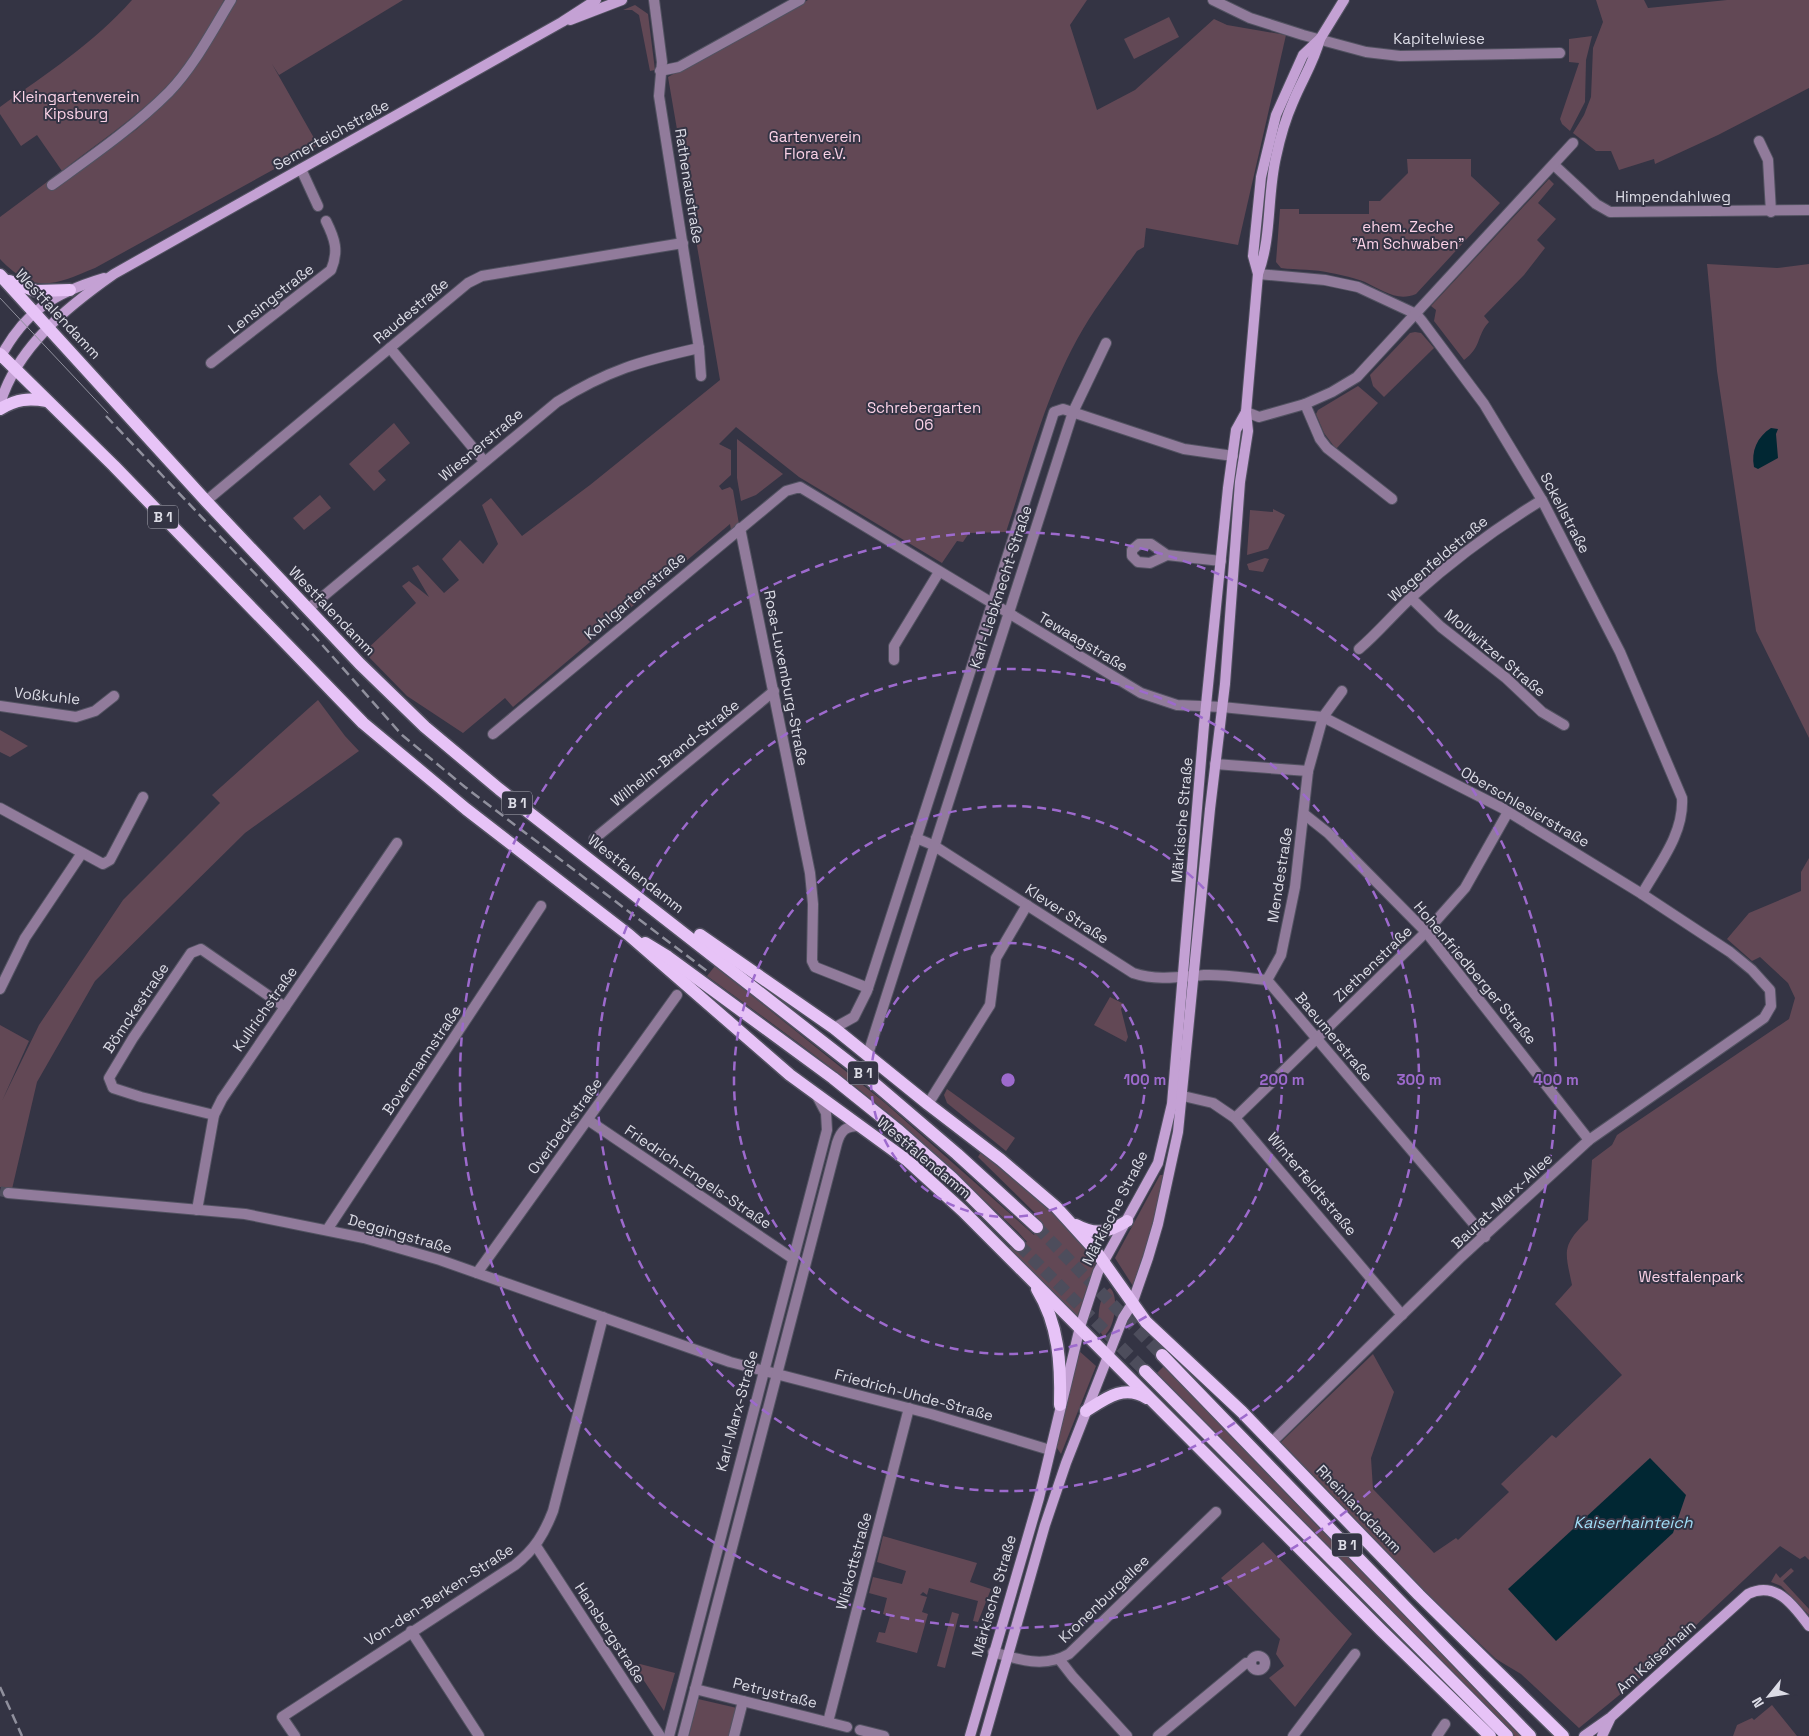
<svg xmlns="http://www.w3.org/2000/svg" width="1809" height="1736" font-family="'Space Grotesk',sans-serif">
<rect width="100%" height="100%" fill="#343444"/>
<!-- green -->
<g fill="#624855">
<path d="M132 0H224C207 32 188 66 161 92 131 121 95 145 62 171L37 135 21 146 0 114V107C46 74 94 43 132 0Z"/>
<path d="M236 0H403L279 75 272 64 318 145 95 268C54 285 34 295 0 259V217L55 176 61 184 137 129 170 98Z"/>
<path d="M808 0H1087L1070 25 1097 110 1135 90 1214 19 1227 25 1286 35 1238 245 1146 228 1144 247 1137 251C1119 277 1099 302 1083 329 1046 391 1029 464 1006 532L969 533 963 542 957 541 942 563 799 477 736 427 719 444 731 450V475L719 486 722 490 730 487 733 490 739 524 731 530 730 524 513 707 505 698 463 733 407 696 364 652 416 603 402 586 409 581 429 597 412 568 418 565 444 593 459 580 442 559 460 540 483 564 498 544 482 505 491 498 522 536 590 485 720 380 668 77Z"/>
<path d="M1596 0H1644L1648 8 1727 0H1809V88L1718 135 1655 164 1654 159 1619 170 1611 151H1596L1573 133 1584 115 1591 97 1593 48 1603 22Z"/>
<path d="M635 5 648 14 655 70 650 71 639 15 632 10H623Z"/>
<path d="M1169 17 1179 37 1134 59 1124 39Z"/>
<path d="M1592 36 1586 60 1585 102 1570 131 1562 124 1560 119 1579 63 1569 62V39Z"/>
<path d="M1407 159H1471V176L1500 203 1416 294C1397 302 1382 290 1365 282 1355 278 1342 275 1331 273 1315 269 1297 270 1281 268L1276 262 1280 209H1299V214H1369V201H1380L1408 173Z"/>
<path d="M1549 179 1554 184 1538 203 1556 219 1537 240 1545 248 1524 275 1484 316 1489 322C1476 336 1482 347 1464 360L1434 321 1436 310 1431 306Z"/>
<path d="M1707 264 1777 268 1809 264V738L1756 631 1717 371Z"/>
<path d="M1415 332 1421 333 1434 348 1384 397 1373 386 1370 375 1410 333Z"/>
<path d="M1358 386 1378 403 1336 449 1324 433 1316 414 1318 410Z"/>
<path d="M394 423 410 443 378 471 386 480 374 491 349 464Z"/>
<path d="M737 439 783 474 756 495 741 501 737 478Z"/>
<path d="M320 495 331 508 304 530 293 518Z"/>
<path d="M1273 509 1285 515 1268 549 1247 555 1250 510 1273 512Z"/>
<path d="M1265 558 1269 559 1263 572 1249 570 1247 564Z"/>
<path d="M318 700 345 736 359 751 245 833 95 981 37 1082 12 1189 0 1187V1025L29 1041 2 1101 39 1025 123 900 220 803 212 795Z"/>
<path d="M0 730 28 746 10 757 0 752Z"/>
<path d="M1809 858V1560L1805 1556 1800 1559 1780 1546 1639 1679 1579 1728 1521 1674 1496 1659 1424 1591 1280 1443 1373 1354 1394 1392 1371 1458 1373 1489 1434 1553 1456 1538 1458 1540 1509 1492 1501 1484 1552 1435 1556 1438 1622 1375 1555 1304 1572 1285C1565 1251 1561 1246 1588 1220L1592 1160 1612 1145 1617 1135 1789 1019 1795 998 1788 983 1760 957 1752 961 1727 939 1749 913 1801 891V872Z"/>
<path d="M715 966 884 1102 1034 1235 1038 1225 1036 1214 978 1157 982 1150 1066 1223 1096 1260 1077 1318 1009 1247 1027 1242 1018 1232C976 1192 933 1152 889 1114 830 1065 769 1021 707 976Z"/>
<path d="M1110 997 1124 1004 1121 1009 1128 1037 1126 1042 1094 1025Z"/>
<path d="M947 1089 1015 1138 1006 1151 947 1103 944 1095Z"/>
<path d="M1160 1175H1165L1147 1246 1133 1286 1115 1258Z"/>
<path d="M1110 1288C1120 1296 1114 1332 1103 1336 1095 1326 1098 1294 1110 1288Z"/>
<path d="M1078 1350 1096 1366 1061 1454 1055 1445Z"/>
<path d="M1165 1365 1522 1736H1515L1157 1373Z"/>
<path d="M883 1536 977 1563 970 1582 991 1589 978 1622 973 1621 978 1601 929 1588 927 1595 923 1592 920 1595 927 1597 922 1612 928 1614 917 1653 876 1642 879 1632 885 1633 890 1616 883 1614 887 1598 869 1593 873 1577 902 1584 906 1571 877 1562Z"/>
<path d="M1263 1542 1352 1634 1295 1707 1269 1678 1284 1666 1276 1654 1280 1639 1221 1578Z"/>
<path d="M1791 1568 1794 1571 1783 1581 1809 1609V1615L1781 1586 1771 1582 1776 1573 1780 1578Z"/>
<path d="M952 1612 959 1614 945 1668 937 1666Z"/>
<path d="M633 1664H640L675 1673 664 1711Z"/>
<path d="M698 1699 737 1708 730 1736H689Z"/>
<path d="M1772 1705 1797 1736H1733L1737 1725 1752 1718 1754 1720Z"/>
</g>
<!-- water -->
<g fill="#012733">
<path d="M1771 428 1778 429 1776 434 1778 458 1758 469 1754 467C1751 451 1757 437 1771 428Z"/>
<path d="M1650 1458 1686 1495 1673 1533 1556 1641 1508 1589Z"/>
</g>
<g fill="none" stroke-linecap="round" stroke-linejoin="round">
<!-- street-tunnel -->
<path stroke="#4d4d5c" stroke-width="10" stroke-dasharray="10 5" stroke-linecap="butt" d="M0 1191 8 1193"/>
<!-- primary-tunnel -->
<g stroke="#4d4d5c" stroke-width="12" stroke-dasharray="12 6" stroke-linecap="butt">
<path d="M1037 1227 1162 1355"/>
<path d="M1019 1245 1145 1371"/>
</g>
<!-- street casing -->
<g stroke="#525261" stroke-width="12">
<g id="street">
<path d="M654 0 662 62 659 96 699 348 701 376"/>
<path d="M1213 0 1250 18 1303 35 1366 52 1400 56 1560 53"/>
<path d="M660 71 679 67 800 0"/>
<path d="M1759 141 1768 160 1771 212"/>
<path d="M1554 165 1596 204 1610 212 1809 210"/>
<path d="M301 169 318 206"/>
<path d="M52 185C92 156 134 127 169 92 194 66 212 31 231 0"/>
<path d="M1258 274 1325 280 1358 287 1416 314 1422 321 1484 404 1542 500 1620 652 1682 798C1684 834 1659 864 1642 894"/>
<path d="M390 348 484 461"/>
<path d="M211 363 331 270C339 251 335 239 326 221"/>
<path d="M1305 404 1320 439 1327 448 1392 499"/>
<path d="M1246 412 1259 417 1305 404 1332 392 1357 377 1573 143"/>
<path d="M206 501 468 283 482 276 683 243"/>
<path d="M740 528 810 873 813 904 812 961 815 967 868 988"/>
<path d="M1167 555 1151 544H1139L1132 550V556L1138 562 1150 563 1167 555 1221 561"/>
<path d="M1411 598 1441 627 1506 678 1542 712 1564 725"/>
<path d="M308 609 557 402C608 370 641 361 699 348"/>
<path d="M1359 649C1379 632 1395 612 1414 595 1454 559 1496 528 1542 500"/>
<path d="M894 660V646L939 572"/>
<path d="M0 706 76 717 95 711 114 696"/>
<path d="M493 734 786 491 800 487 1141 693 1177 705 1222 707 1323 717 1502 808 1642 894 1730 952 1752 970 1770 990 1771 1006 1764 1018 1589 1140 1461 1257 1272 1442"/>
<path d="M1215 764 1308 771"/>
<path d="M0 808 103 864 110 860 143 797"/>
<path d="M1304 814 1328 833 1426 932 1589 1140"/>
<path d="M916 838 933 845 1133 973C1157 981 1179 977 1204 975 1224 974 1246 978 1267 980L1485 1237"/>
<path d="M594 839 774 691"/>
<path d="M1267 980 1281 955 1295 887 1308 771 1323 717 1342 691"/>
<path d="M0 989 25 938 82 853"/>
<path d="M834 1028 854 1017 867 991 1054 412 1063 409 1184 449 1233 456"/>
<path d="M868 1054 1073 412 1106 343"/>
<path d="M1183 1096 1213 1103 1235 1118 1402 1315"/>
<path d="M928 1104 990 1005 996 958 1027 905"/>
<path d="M214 1115 141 1097 113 1088 109 1078 133 1038 191 953 201 949 285 1007"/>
<path d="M1235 1118 1426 932 1465 888 1508 812"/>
<path d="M588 1120 792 1258"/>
<path d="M8 1193 245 1214 364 1238 440 1260 730 1362 931 1414 1050 1450"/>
<path d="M197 1210 214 1115 222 1099 397 843"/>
<path d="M327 1230 541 906"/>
<path d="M477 1273 677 995"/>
<path d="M536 1546 660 1736"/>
<path d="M411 1631 479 1736"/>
<path d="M993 1652C1019 1660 1045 1668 1069 1654L1216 1512"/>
<circle cx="1258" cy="1663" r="7"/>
<path d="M1059 1659 1073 1677 1127 1736"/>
<path d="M695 1689 847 1727"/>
<path d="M828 1722 909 1408"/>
<path d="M860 1730 884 1736"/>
<path d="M295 1736 282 1717 515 1565C535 1549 544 1534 553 1511L603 1317"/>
<path d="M669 1736 827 1130 826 1113 817 1096"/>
<path d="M683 1736 837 1143C841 1130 846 1126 859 1126"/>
<path d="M734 1736 743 1701"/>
<path d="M1158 1736 1246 1663H1251"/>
<path d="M1293 1736 1355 1654"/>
<path d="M1437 1736 1445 1724"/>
</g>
</g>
<!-- secondary casing -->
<g stroke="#525261" stroke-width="12">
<g id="secondary">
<path d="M570 20 622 0"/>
<path d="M1258 274 1253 256 1261 177 1276 115 1303 55 1320 39 1344 0"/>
<path d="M0 358C25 311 54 293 104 278"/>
<path d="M0 404C17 347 67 307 114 274L562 22 596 0"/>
<path d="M970 1736 1039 1498 1080 1327 1098 1272 1158 1163 1172 1104 1204 725 1228 488 1236 430 1246 412"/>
<path d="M985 1736 1045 1525 1066 1463 1123 1318 1132 1304 1148 1258 1158 1224 1178 1132 1210 809 1225 684 1240 482 1248 431 1246 412 1258 274C1272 237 1267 196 1276 157 1280 138 1285 120 1293 102 1302 80 1314 62 1320 39"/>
<path d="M1584 1736 1611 1717 1748 1594C1776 1580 1794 1606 1809 1626"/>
<path d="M1602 1736 1610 1719"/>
</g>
</g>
<!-- primary casing -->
<g stroke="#525261" stroke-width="15">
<g id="primary">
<path d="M0 275 206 501 360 664 425 727 499 789 860 1071 957 1154 1037 1227"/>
<path d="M9 281 36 291 70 290"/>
<path d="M0 354 114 466 363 723 466 809 629 935 790 1075 908 1161 963 1211 1381 1630 1490 1736"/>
<path d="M0 409C17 399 28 398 47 401"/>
<path d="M700 935 834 1028 928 1104 1001 1160 1056 1207 1095 1250 1146 1322 1242 1412 1419 1595 1563 1736"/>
<path d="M645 943 668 957 833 1078 899 1131 952 1178 1019 1245"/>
<path d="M1076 1225C1096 1236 1109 1232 1127 1221"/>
<path d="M1037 1289C1059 1325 1061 1364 1060 1405"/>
<path d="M1162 1355 1530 1736"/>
<path d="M1145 1371 1507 1736"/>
<path d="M1086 1411C1106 1398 1124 1384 1147 1398"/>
</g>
</g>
<!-- street -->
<use href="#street" stroke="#917b9b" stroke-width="10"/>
<!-- secondary -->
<use href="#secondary" stroke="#c4a1d4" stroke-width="10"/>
<!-- primary -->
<use href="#primary" stroke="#e7c3f7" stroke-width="12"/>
<!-- tram -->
<path stroke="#90909d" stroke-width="1" d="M0 298 108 413"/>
<!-- rail -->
<g stroke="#90909d" stroke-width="2.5" stroke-dasharray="10 5" stroke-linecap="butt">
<path d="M106 416 317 639 402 735 465 787 707 971"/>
<path d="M0 1687 22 1736"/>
</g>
</g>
<!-- distance rings -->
<g fill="none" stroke="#9d6acd" stroke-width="2.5" stroke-dasharray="9 6">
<circle cx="1008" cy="1080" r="137"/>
<circle cx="1008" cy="1080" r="274"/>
<circle cx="1008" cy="1080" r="411"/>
<circle cx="1008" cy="1080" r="548"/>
</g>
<g text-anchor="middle" stroke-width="4" stroke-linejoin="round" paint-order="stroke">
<!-- shield labels -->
<g fill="#343444" stroke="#aaaab5" stroke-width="1">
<rect x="148" y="505.5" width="30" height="23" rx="4"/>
<rect x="502" y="791.5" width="30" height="23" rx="4"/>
<rect x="848" y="1061.5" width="30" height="23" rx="4"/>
<rect x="1332" y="1533.5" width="30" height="23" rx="4"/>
</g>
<g font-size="14" font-weight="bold" fill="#dcdce6">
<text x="163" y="522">B 1</text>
<text x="517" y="808">B 1</text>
<text x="863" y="1078">B 1</text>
<text x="1347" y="1550">B 1</text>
</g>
<!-- street labels -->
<g font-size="15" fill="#dcdce6" stroke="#343444">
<text x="1439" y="44">Kapitelwiese</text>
<text transform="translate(331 135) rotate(-29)" y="5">Semerteichstraße</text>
<text transform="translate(689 186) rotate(81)" y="5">Rathenaustraße</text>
<text x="1673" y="202">Himpendahlweg</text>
<text transform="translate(271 299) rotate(-38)" y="5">Lensingstraße</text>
<text transform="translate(411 311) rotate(-40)" y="5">Raudestraße</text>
<text transform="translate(58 314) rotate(47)" y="5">Westfalendamm</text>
<text transform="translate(481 445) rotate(-40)" y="5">Wiesnerstraße</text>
<text transform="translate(1565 513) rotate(62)" y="5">Sckellstraße</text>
<text transform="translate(1438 559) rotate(-40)" y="5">Wagenfeldstraße</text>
<text transform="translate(1001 587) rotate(-72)" y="5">Karl-Liebknecht-Straße</text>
<text transform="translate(635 596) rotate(-40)" y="5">Kohlgartenstraße</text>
<text transform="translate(332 611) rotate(46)" y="5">Westfalendamm</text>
<text transform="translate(1083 642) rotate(31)" y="5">Tewaagstraße</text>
<text transform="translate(1495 653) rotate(40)" y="5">Mollwitzer Straße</text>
<text transform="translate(786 678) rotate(79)" y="5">Rosa-Luxemburg-Straße</text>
<text transform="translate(47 696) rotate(6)" y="5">Voßkuhle</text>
<text transform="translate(675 753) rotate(-39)" y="5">Wilhelm-Brand-Straße</text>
<text transform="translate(1525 807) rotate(30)" y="5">Oberschlesierstraße</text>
<text transform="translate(1182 820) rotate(-85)" y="5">Märkische Straße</text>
<text transform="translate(636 874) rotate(38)" y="5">Westfalendamm</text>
<text transform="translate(1280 875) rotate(-81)" y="5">Mendestraße</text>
<text transform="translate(1067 914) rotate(33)" y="5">Klever Straße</text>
<text transform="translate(1373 964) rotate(-44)" y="5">Ziethenstraße</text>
<text transform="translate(1475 973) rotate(50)" y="5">Hohenfriedberger Straße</text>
<text transform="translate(136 1008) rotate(-56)" y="5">Bömckestraße</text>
<text transform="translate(265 1009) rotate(-55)" y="5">Kullrichstraße</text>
<text transform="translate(1334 1037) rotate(50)" y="5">Baeumerstraße</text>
<text transform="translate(422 1060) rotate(-56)" y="5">Bovermannstraße</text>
<text transform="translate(565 1126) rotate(-54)" y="5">Overbeckstraße</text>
<text transform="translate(924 1158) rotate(40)" y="5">Westfalendamm</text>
<text transform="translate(698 1177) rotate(34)" y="5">Friedrich-Engels-Straße</text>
<text transform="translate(1312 1184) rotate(50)" y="5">Winterfeldtstraße</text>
<text transform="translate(1502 1201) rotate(-43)" y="5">Baurat-Marx-Allee</text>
<text transform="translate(1115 1208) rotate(-63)" y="5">Märkische Straße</text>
<text transform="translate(400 1234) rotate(16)" y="5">Deggingstraße</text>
<text transform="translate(914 1395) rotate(15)" y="5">Friedrich-Uhde-Straße</text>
<text transform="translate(737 1411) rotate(-75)" y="5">Karl-Marx-Straße</text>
<text transform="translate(1359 1509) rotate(46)" y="5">Rheinlanddamm</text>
<text transform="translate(854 1561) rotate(-75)" y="5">Wiskottstraße</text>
<text transform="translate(439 1595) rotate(-33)" y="5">Von-den-Berken-Straße</text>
<text transform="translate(994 1596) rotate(-74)" y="5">Märkische Straße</text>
<text transform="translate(1104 1599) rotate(-44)" y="5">Kronenburgallee</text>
<text transform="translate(610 1633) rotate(57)" y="5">Hansbergstraße</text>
<text transform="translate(1656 1657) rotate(-42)" y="5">Am Kaiserhain</text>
<text transform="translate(775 1693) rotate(14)" y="5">Petrystraße</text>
</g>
<!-- park labels -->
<g font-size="15" fill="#fbd2e7" stroke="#343444">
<text x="76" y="102">Kleingartenverein<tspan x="76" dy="17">Kipsburg</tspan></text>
<text x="815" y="142">Gartenverein<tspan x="815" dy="17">Flora e.V.</tspan></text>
<text x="1408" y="232">ehem. Zeche<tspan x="1408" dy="17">"Am Schwaben"</tspan></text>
<text x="924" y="413">Schrebergarten<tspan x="924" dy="17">06</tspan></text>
<text x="1691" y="1282">Westfalenpark</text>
</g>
<!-- water labels -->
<g font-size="16" font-style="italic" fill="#a0ddf6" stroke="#343444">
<text x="1633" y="1528">Kaiserhainteich</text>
</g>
</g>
<circle cx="1008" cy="1080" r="8" fill="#9d6acd" stroke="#343444" stroke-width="2.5"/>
<g font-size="15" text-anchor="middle" font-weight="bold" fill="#9d6acd" stroke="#343444" stroke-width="4" stroke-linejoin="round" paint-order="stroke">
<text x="1145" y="1085">100 m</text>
<text x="1282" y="1085">200 m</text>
<text x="1419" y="1085">300 m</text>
<text x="1556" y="1085">400 m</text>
</g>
<!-- north arrow -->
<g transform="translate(1769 1696) rotate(240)" stroke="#343444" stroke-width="4" paint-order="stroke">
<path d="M0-4L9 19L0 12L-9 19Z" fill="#dcdce6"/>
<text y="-8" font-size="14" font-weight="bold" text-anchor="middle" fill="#dcdce6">N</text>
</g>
</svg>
